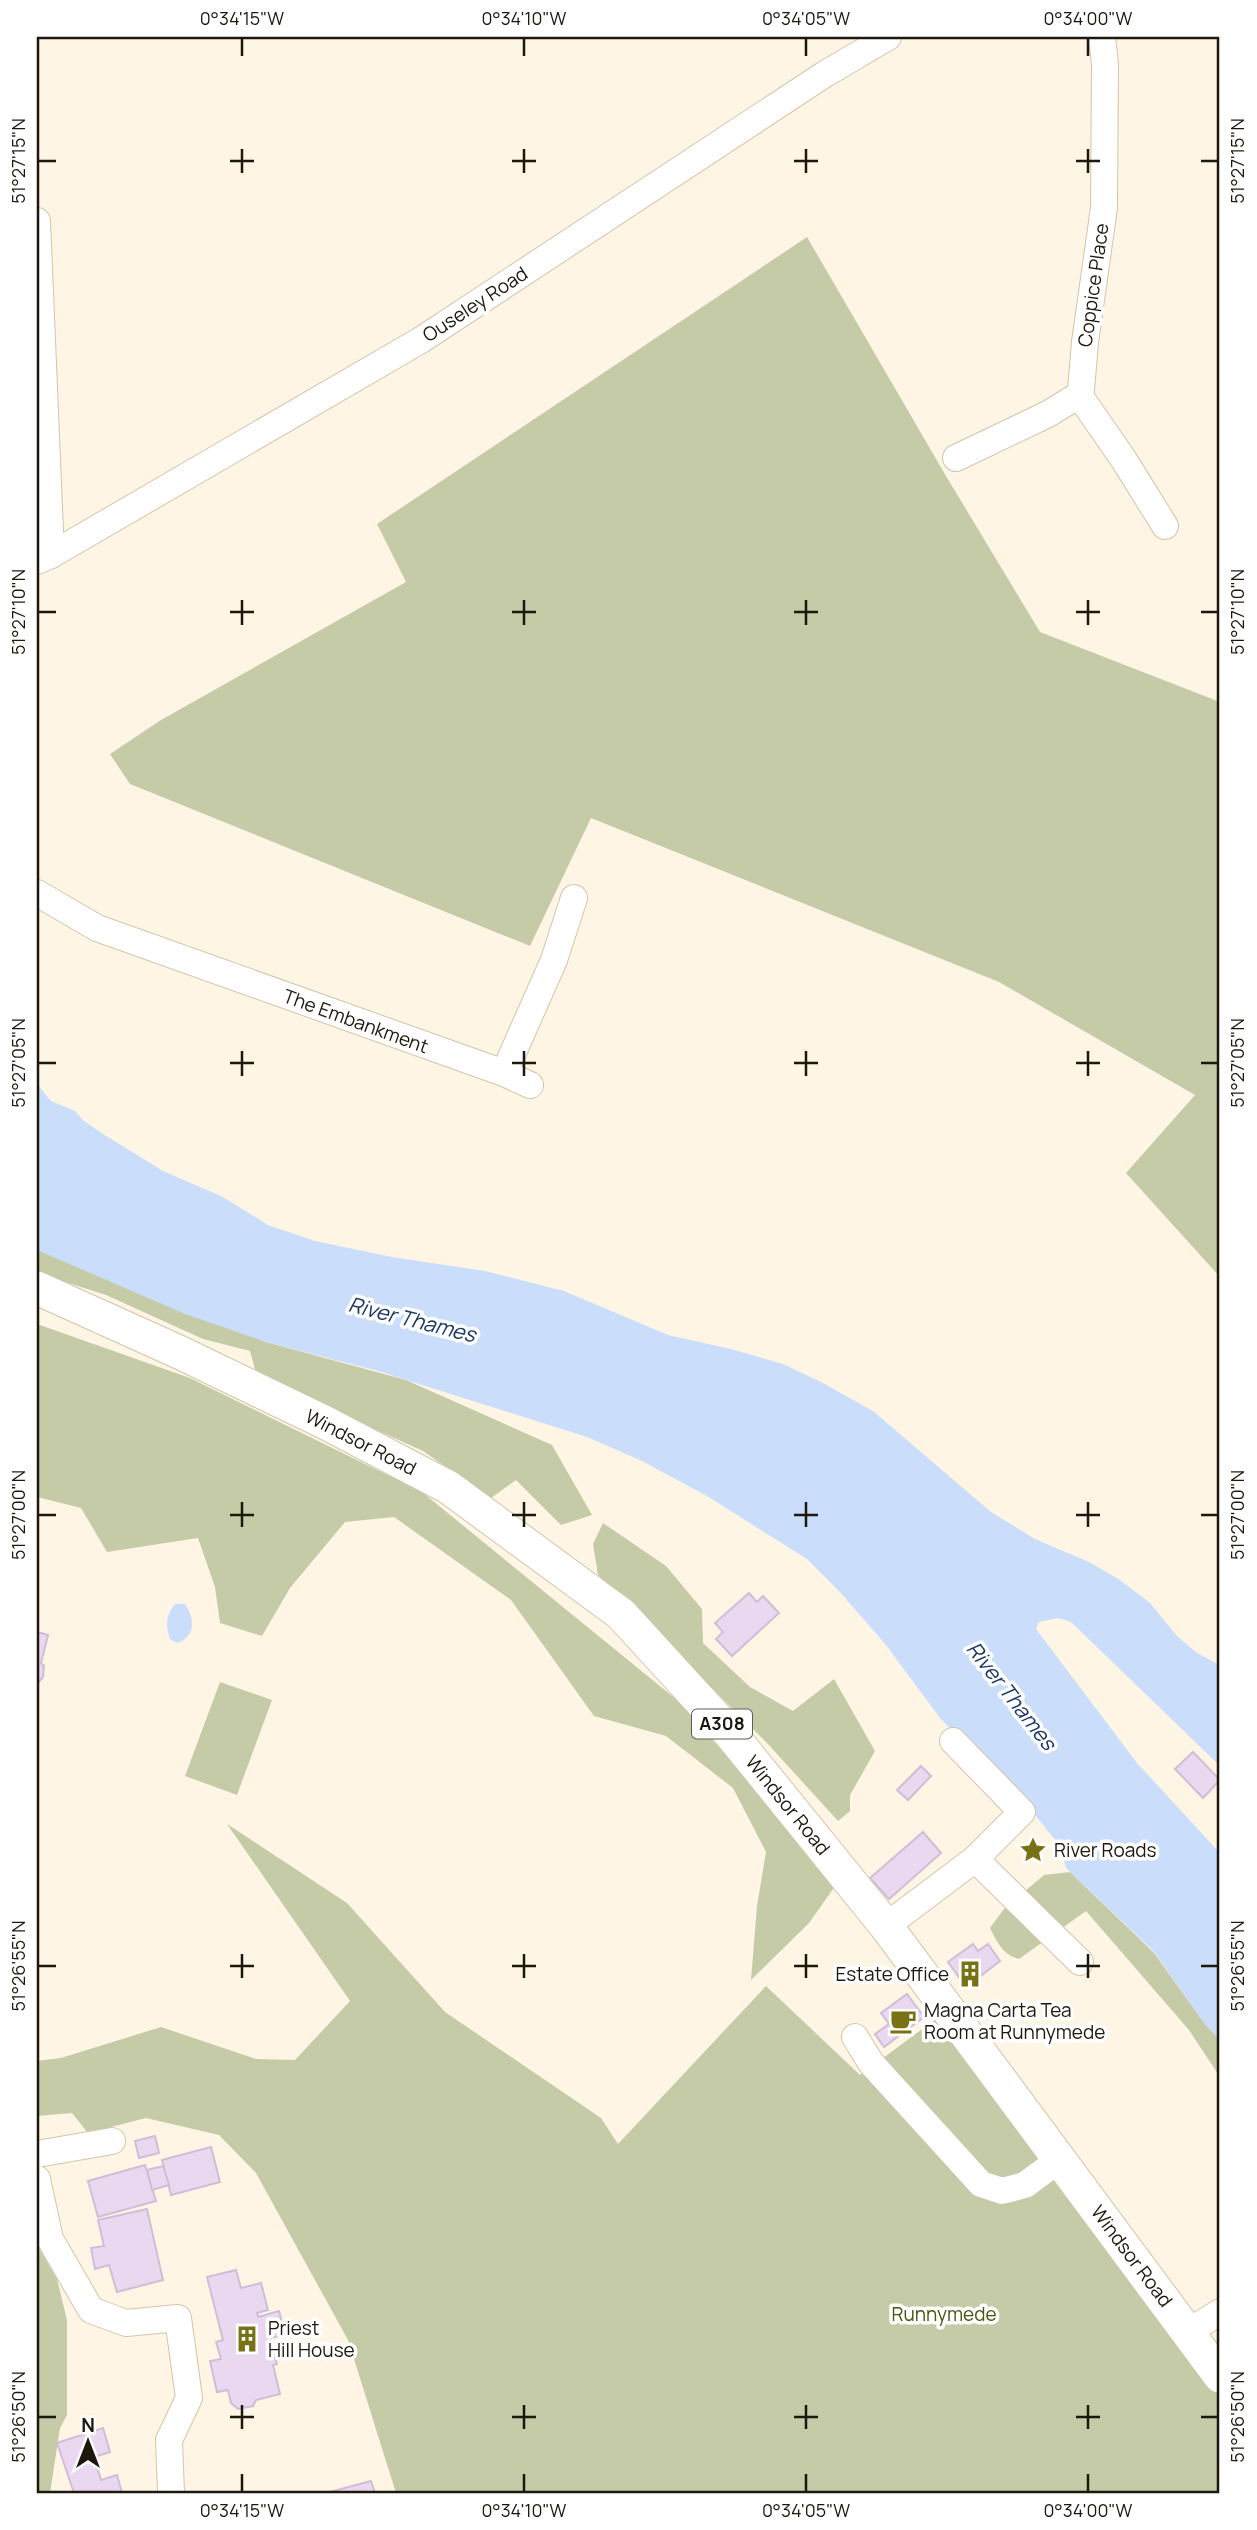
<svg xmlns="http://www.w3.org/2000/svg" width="1257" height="2530" font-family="Manrope,sans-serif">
<rect width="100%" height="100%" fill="#fef5e5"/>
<!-- green -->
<g fill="#c5cba7">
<path d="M807 237 946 476 1040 632 1220 702V1277L1126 1173 1195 1095 999 982 591 818 530 946 130 784 110 754 161 720 406 582 377 524Z"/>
<path d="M37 1245 266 1342 406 1380 552 1445 592 1515 561 1525 516 1480 491 1498 423 1451 257 1376 250 1351 203 1339 106 1295 37 1273Z"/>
<path d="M37 1324 190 1378 422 1492 677 1700 838 1882 809 1923 751 1980 757 1906 766 1852 733 1788 666 1736 594 1716 511 1600 394 1517 345 1522 290 1588 262 1636 220 1623 215 1587 198 1538 107 1552 81 1508 37 1497Z"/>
<path d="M603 1523 666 1566 702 1609 703 1643 750 1687 793 1711 834 1679 875 1751 850 1795V1811L838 1821 767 1743 598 1575 593 1544Z"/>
<path d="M220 1682 272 1700 237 1795 185 1776Z"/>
<path d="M227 1824 347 1903 445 2012 601 2118 618 2144 766 1986 860 2075 940 2016 1220 2392V2493H396L348 2340 256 2173 219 2135 146 2118 88 2133 72 2113 37 2116V2061L61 2058 161 2027 256 2059 295 2060 350 2001Z"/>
<path d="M1070 1872 1154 1953 1205 2024 1220 2040V2077L1189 2030 1086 1911 1019 1959C1003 1955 997 1942 990 1928L1004 1909 1044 1875Z"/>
<path d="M37 2245 57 2279 67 2320V2415L60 2428 50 2493H37Z"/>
</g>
<!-- water -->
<g fill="#caddfa">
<path d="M37 1084 51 1101 75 1111 84 1121 103 1134 163 1171 221 1196 268 1225 315 1241 392 1257 485 1271 564 1291 668 1335 731 1349 783 1364 821 1382 873 1411 991 1512 1035 1539 1089 1562 1120 1580 1150 1603 1177 1636 1197 1653 1220 1665V1766L1071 1622 1058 1618 1039 1622 1036 1629 1137 1763 1220 1853V2040L1205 2024 1154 1952 1066 1868 1060 1846 992 1761 984 1764 940 1718 886 1645 839 1591 807 1559 707 1496 642 1461 587 1437 378 1371 266 1342 185 1314 37 1250Z"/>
<path d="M175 1604H185C195 1618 196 1637 177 1643L170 1639C165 1625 166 1615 175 1604Z"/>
</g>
<!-- building -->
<g fill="#ead8f1" stroke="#cfbed6" stroke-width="2">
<path d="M749 1593 757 1602 763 1596 779 1613 732 1656 716 1639 723 1632 715 1623Z"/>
<path d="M37 1632 48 1635 41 1663 44 1666 43 1677 37 1684Z"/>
<path d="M1193 1752 1220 1780 1203 1798 1175 1769Z"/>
<path d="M921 1766 931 1776 908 1800 897 1790Z"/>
<path d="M923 1832 941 1853 889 1899 870 1878Z"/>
<path d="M973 1944 978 1951 988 1944 1000 1961 966 1987 948 1962Z"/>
<path d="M907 1994 924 2017 884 2047 875 2034 889 2024 881 2013Z"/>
<path d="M155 2136 159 2153 139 2158 135 2141Z"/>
<path d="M211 2147 220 2182 171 2195 162 2160Z"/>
<path d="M145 2165 156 2201 98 2217 88 2181Z"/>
<path d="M163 2166 169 2185 152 2190 147 2170Z"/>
<path d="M147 2209 163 2280 117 2292 109 2265 95 2269 91 2248 104 2246 98 2220Z"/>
<path d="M236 2270 241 2288 261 2283 268 2310 257 2313 258 2317 279 2311 285 2335 270 2338 277 2364 273 2365 280 2394 256 2400 253 2406 238 2409 231 2403 228 2390 217 2392 210 2361 221 2359 216 2342 223 2340 207 2277Z"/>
<path d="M103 2428 110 2452 94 2457 101 2480 117 2475 122 2493H74L57 2443Z"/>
<path d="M371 2481 375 2493H326Z"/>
</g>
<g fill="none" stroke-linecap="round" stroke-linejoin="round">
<!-- minor casing -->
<g stroke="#d3c5ab" stroke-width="28">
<g id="minor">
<path d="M37 221 51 555"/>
<path d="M1079 395 1124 460 1165 526"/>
<path d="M956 458 1048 414 1079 395 1081 390 1085 342 1104 208 1105 64 1102 37"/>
<path d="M37 561 51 555 421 340 825 74 888 37"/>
<path d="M37 893 97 928 504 1073 554 960 574 898"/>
<path d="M504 1073 530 1085"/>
<path d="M975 1859 1080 1962"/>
<path d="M886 1926 975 1859 1022 1812 953 1741"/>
<path d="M855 2037 871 2063 981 2184 1002 2191 1025 2185 1060 2159"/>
<path d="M37 2154 112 2141"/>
<path d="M37 2179 50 2239 91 2310 126 2323 178 2318 189 2398 169 2440 171 2493"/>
<path d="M1188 2332 1220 2312"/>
</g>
</g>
<!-- major casing -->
<g stroke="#d3c5ab" stroke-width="35">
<path id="major" d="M37 1288 181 1353 326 1423 448 1487 621 1614 729 1732 886 1926 1220 2376"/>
</g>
<!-- minor -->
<use href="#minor" stroke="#fff" stroke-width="26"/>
<!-- major -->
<use href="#major" stroke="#fff" stroke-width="33"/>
</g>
<!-- ticks -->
<path fill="none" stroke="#1d180e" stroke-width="2.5" d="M242 38V56M524 38V56M806 38V56M1088 38V56M242 149V173M524 149V173M806 149V173M1088 149V173M38 161H56M230 161H254M512 161H536M794 161H818M1076 161H1100M1201 161H1218M242 600V625M524 600V625M806 600V625M1088 600V625M38 612H56M230 612H254M512 612H536M794 612H818M1076 612H1100M1201 612H1218M242 1051V1076M524 1051V1076M806 1051V1076M1088 1051V1076M38 1063H56M230 1063H254M512 1063H536M794 1063H818M1076 1063H1100M1201 1063H1218M242 1502V1527M524 1502V1527M806 1502V1527M1088 1502V1527M38 1515H56M230 1515H254M512 1515H536M794 1515H818M1076 1515H1100M1201 1515H1218M242 1954V1978M524 1954V1978M806 1954V1978M1088 1954V1978M38 1966H56M230 1966H254M512 1966H536M794 1966H818M1076 1966H1100M1201 1966H1218M242 2405V2429M524 2405V2429M806 2405V2429M1088 2405V2429M38 2417H56M230 2417H254M512 2417H536M794 2417H818M1076 2417H1100M1201 2417H1218M242 2474V2492M524 2474V2492M806 2474V2492M1088 2474V2492"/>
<!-- icons -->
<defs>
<g id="sight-bare" transform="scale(2.1)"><path d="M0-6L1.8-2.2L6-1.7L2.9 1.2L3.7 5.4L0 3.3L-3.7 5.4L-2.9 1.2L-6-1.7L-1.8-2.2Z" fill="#787214" stroke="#fff" stroke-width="2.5" paint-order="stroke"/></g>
<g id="building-bare" transform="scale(2.1)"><path d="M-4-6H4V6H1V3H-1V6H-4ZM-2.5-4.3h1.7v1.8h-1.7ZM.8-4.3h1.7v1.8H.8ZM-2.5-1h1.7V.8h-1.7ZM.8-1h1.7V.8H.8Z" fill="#787214" stroke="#fff" stroke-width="2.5" paint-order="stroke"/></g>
<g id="cafe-bare" transform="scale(2.1)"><path d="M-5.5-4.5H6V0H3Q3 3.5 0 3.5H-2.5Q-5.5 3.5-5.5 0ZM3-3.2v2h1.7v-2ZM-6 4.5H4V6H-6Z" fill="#787214" stroke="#fff" stroke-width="2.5" paint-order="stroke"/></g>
</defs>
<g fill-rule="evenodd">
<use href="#sight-bare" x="1033" y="1850"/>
<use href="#building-bare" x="970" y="1974"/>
<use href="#cafe-bare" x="903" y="2021"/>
<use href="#building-bare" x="247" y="2339"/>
</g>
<g text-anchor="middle" stroke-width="7" stroke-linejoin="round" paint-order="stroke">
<!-- shield labels -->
<rect fill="#fff" stroke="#615d56" stroke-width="2" x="692" y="1709.5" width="60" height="29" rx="5"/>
<g font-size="18" font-weight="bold" fill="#1d180e">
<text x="722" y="1730">A308</text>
</g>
<!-- street labels -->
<g font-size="19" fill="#1d180e" stroke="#fff">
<text transform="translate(1093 285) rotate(-82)" y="7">Coppice Place</text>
<text transform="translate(475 304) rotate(-33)" y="7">Ouseley Road</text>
<text transform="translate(356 1021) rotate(20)" y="7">The Embankment</text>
<text transform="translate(361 1442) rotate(27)" y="7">Windsor Road</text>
<text transform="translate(788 1805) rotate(51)" y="7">Windsor Road</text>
<text transform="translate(1132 2256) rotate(53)" y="7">Windsor Road</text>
</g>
<!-- poi labels -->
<g font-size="19" fill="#1d180e" stroke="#fff" text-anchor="start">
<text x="1054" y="1857">River Roads</text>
<text x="949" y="1981" text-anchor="end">Estate Office</text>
<text x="924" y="2017">Magna Carta Tea<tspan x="924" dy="22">Room at Runnymede</tspan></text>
<text x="268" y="2335">Priest<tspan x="268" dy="22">Hill House</tspan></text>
</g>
<!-- park labels -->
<g font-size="19" fill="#4c5310" stroke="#fff">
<text x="944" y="2321">Runnymede</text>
</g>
<!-- water labels -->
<g font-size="21" font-style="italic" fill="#1a3765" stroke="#fff">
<text transform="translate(412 1320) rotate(14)" y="7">River Thames</text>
<text transform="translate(1011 1696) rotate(52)" y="7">River Thames</text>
</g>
</g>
<!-- border -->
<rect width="1257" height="2530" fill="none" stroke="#ffffff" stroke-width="77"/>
<!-- north arrow -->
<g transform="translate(88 2442)" stroke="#ffffff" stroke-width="5" paint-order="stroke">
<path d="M0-5L12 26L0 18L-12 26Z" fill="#1d180e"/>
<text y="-10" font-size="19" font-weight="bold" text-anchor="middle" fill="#1d180e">N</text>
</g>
<rect x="38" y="38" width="1180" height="2454" fill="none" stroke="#1d180e" stroke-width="2.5"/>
<g font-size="18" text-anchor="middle" fill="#1d180e">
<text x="242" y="25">0°34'15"W</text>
<text x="524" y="25">0°34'10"W</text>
<text x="806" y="25">0°34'05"W</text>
<text x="1088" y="25">0°34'00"W</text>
<text transform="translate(19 161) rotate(-90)" y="6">51°27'15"N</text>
<text transform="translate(1238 161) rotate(-90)" y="6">51°27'15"N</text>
<text transform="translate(19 612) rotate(-90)" y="6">51°27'10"N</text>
<text transform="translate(1238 612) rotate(-90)" y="6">51°27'10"N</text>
<text transform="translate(19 1063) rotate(-90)" y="6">51°27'05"N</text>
<text transform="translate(1238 1063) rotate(-90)" y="6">51°27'05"N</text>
<text transform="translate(19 1515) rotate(-90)" y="6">51°27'00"N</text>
<text transform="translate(1238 1515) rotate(-90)" y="6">51°27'00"N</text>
<text transform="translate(19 1966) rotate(-90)" y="6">51°26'55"N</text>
<text transform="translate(1238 1966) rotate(-90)" y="6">51°26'55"N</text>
<text transform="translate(19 2417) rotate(-90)" y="6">51°26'50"N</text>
<text transform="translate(1238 2417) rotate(-90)" y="6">51°26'50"N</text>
<text x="242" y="2517">0°34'15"W</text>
<text x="524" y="2517">0°34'10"W</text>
<text x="806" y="2517">0°34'05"W</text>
<text x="1088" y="2517">0°34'00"W</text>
</g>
</svg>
